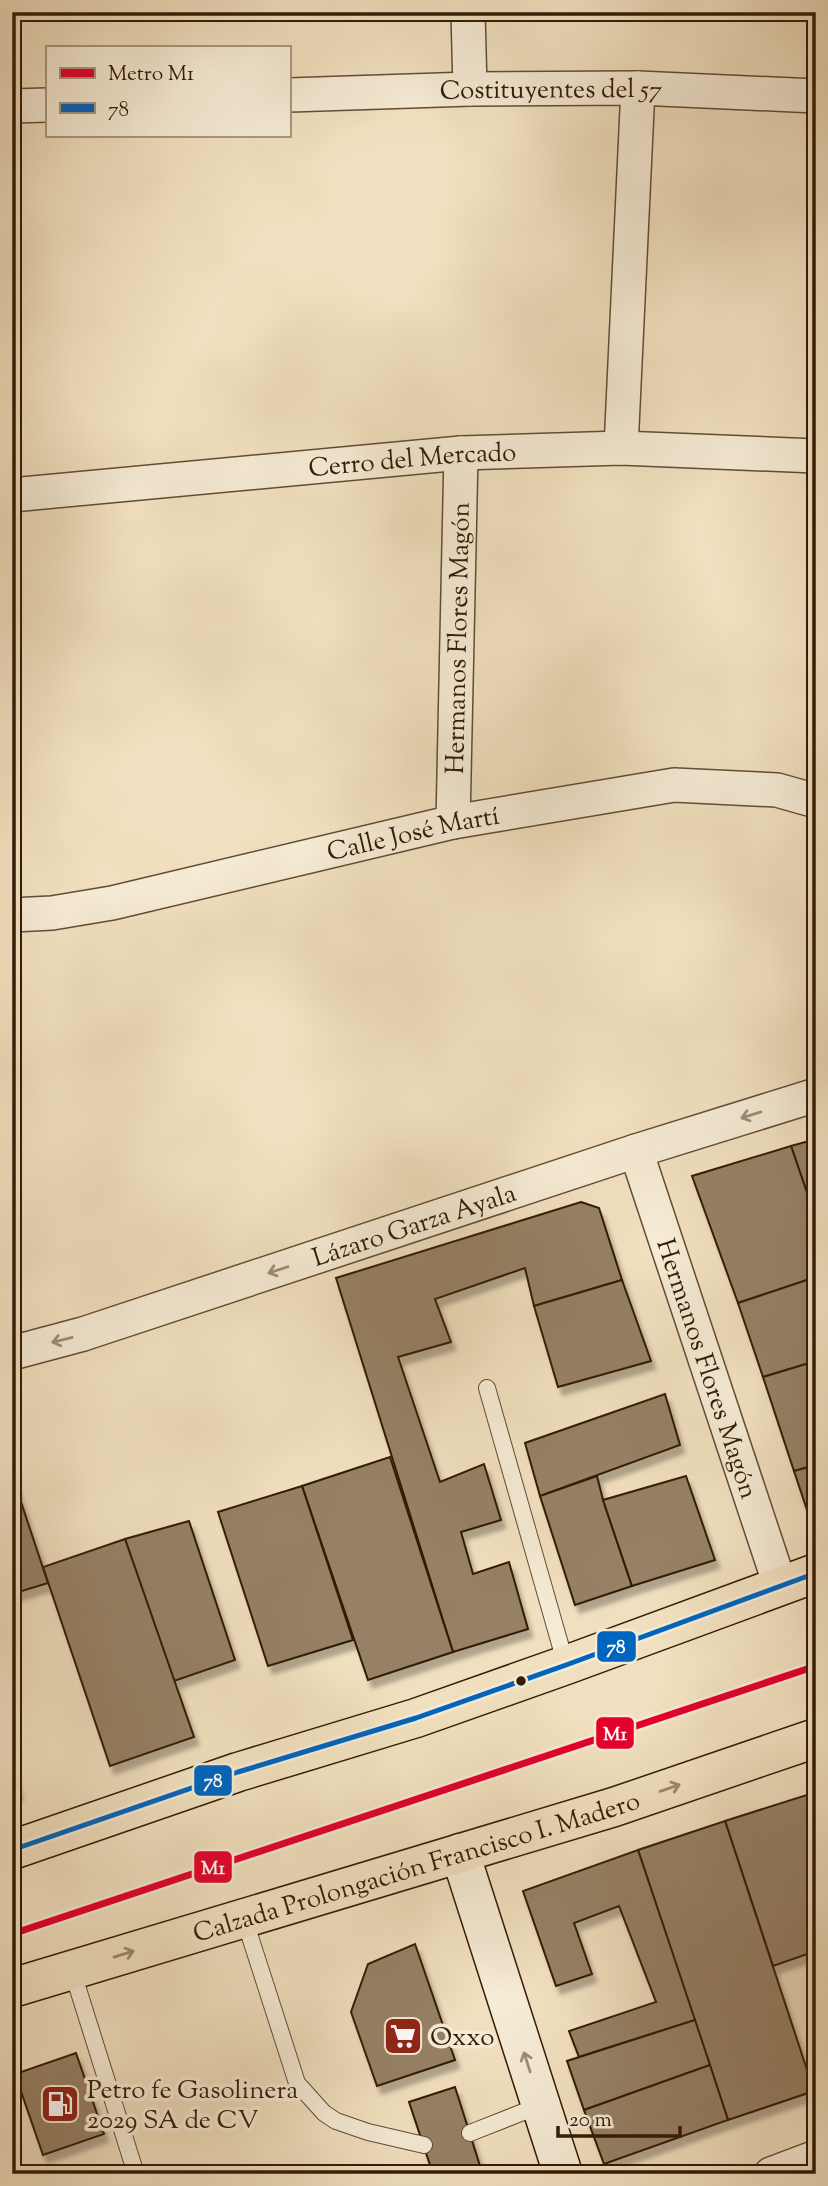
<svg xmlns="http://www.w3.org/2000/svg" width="828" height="2186" font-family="'Sorts Mill Goudy',serif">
<defs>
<filter id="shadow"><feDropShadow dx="4.5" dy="8" stdDeviation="2" flood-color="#0004"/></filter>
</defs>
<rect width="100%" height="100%" fill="#f1e0bf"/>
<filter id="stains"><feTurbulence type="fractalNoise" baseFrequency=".00286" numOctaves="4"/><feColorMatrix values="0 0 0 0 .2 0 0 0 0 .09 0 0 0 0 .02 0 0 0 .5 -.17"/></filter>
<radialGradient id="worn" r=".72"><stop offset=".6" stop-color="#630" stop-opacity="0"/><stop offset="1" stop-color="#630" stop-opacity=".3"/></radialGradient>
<!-- building -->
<g fill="#968166" stroke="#331b06" stroke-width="2" filter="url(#shadow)">
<path d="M816 1139V1219L791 1146Z"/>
<path d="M791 1146 816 1219V1277L738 1303 692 1176Z"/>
<path d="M581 1202 599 1208 622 1280 534 1306 525 1268 435 1299 451 1342 398 1357 440 1482 484 1464 501 1520 461 1532 473 1574 509 1562 528 1629 453 1652 336 1278Z"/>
<path d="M816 1277V1361L763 1377 738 1303Z"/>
<path d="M622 1280 651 1361 558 1387 534 1306Z"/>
<path d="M816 1361V1465L794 1471 763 1377Z"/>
<path d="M665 1394 680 1445 540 1496 525 1443Z"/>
<path d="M390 1457 453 1652 368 1680 302 1486Z"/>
<path d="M816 1465V1534H815L794 1471Z"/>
<path d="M12 1475 48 1583 12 1594Z"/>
<path d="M597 1476 603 1500 632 1586 575 1605 540 1496Z"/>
<path d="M686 1476 715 1560 632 1586 603 1500Z"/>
<path d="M302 1486 353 1640 268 1666 218 1512Z"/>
<path d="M189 1521 235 1660 174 1681 125 1539Z"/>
<path d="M125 1539 194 1737 110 1766 43 1567Z"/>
<path d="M12 1770 18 1792 12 1794Z"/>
<path d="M816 1792V1951L773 1966 725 1821Z"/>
<path d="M725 1821 814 2091 728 2120 638 1850Z"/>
<path d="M638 1850 695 2020 579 2057 569 2031 656 2002 619 1906 574 1923 592 1974 556 1986 523 1891Z"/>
<path d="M415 1944 455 2060 377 2086 351 2012 368 1964Z"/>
<path d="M695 2020 710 2065 584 2110 567 2061Z"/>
<path d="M76 2053 104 2134 43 2155 15 2074Z"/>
<path d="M710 2065 728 2120 604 2164 584 2110Z"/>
<path d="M455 2087 481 2169 462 2174H433L409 2102Z"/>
</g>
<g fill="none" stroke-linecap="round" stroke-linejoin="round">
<!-- lane casing -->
<g stroke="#624c34" stroke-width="18">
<g id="lane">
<path d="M487 1388 566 1665"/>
<path d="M244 1918 297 2083 324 2113 336 2121 368 2132 424 2145"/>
<path d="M72 1970 136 2174"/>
<path d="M470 2133 541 2105"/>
</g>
</g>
<!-- street casing -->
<g stroke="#624c34" stroke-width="36">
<g id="street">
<path d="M468 12 470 89"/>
<path id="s1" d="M289 95 470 89 638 88 816 96"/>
<path d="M12 106 47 105"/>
<path d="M621 448 638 88"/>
<path id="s2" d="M12 495 461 453 621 448 816 456"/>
<path id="s3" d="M453 822 461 453"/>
<path id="s4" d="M12 915 52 913 112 903 453 822 674 785 777 790 816 801"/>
<path id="s5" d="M636 1151 780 1585"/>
<path id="s6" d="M12 1353 83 1334 636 1151 816 1095"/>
<path d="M771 2174 816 2157"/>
</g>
</g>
<!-- secondary casing -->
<g stroke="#331b06" stroke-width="41">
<path id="secondary" d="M460 1853 563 2174"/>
</g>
<!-- primary casing -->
<g stroke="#331b06" stroke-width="41">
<g id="primary">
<path d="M12 1850 238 1772 416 1718 566 1665 816 1573"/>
<path id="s7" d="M12 1988 614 1807 816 1738"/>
</g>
</g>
<!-- lane -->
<use href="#lane" stroke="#f6ebd5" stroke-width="16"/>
<!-- street -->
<use href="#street" stroke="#f6ebd5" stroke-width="33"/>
<!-- secondary -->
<use href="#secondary" stroke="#f6ebd5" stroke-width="38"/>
<!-- primary -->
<use href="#primary" stroke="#f1e0bf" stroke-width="38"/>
<!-- bus-1 casing -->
<g stroke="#f6ebd5" stroke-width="10">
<path id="bus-1" d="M12 1850 238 1772 416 1718 566 1665 816 1573"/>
</g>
<!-- bus-1 -->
<use href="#bus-1" stroke="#0065bd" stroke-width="5"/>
<!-- metro-1 casing -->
<g stroke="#f6ebd5" stroke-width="12">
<path id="metro-1" d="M12 1934 816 1666"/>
</g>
<!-- metro-1 -->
<use href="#metro-1" stroke="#e4002b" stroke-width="7"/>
</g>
<!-- one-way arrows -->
<defs><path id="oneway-shaft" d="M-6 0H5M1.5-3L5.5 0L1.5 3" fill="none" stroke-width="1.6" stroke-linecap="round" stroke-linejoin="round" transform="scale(1.75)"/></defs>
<g stroke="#9e8d78">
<use href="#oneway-shaft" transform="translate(751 1115) rotate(163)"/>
<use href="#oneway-shaft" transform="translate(278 1270) rotate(162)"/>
<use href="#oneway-shaft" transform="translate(62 1340) rotate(166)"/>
<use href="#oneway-shaft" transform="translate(527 2062) rotate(-108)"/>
</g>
<g stroke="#9c876c">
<use href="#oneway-shaft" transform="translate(670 1788) rotate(-19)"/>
<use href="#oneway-shaft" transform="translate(124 1954) rotate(-17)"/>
</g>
<!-- icons -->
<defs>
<g id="supermarket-square" transform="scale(2.0125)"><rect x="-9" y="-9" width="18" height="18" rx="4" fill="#8f2418" stroke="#f6ebd5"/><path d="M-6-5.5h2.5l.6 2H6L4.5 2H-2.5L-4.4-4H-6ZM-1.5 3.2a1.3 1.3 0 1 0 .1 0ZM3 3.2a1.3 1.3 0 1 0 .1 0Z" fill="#fff"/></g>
<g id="fuel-square" transform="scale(2.0125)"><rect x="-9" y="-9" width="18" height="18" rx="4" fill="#8f2418" stroke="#f6ebd5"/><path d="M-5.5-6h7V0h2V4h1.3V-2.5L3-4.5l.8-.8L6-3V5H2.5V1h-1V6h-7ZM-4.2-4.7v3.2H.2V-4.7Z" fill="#fff"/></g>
</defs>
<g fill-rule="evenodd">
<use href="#supermarket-square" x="403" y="2036"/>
<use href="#fuel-square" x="60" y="2104"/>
</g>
<!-- markers -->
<circle fill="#331b06" stroke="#f6ebd5" stroke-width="2.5" cx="521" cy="1681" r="6"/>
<g text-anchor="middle" stroke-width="7" stroke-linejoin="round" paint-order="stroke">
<!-- street labels -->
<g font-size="26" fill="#331b06" stroke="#f6ebd5">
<text dy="9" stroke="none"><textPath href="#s1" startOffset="262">Costituyentes del 57</textPath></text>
<text dy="9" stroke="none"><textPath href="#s2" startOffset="402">Cerro del Mercado</textPath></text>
<text dy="9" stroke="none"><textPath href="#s3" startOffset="184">Hermanos Flores Magón</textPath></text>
<text dy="9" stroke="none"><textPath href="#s4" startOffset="410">Calle José Martí</textPath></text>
<text dy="9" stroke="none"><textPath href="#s6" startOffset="422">Lázaro Garza Ayala</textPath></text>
<text dy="9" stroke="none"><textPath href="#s5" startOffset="229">Hermanos Flores Magón</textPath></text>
<text dy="9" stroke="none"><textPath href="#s7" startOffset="422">Calzada Prolongación Francisco I. Madero</textPath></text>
</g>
<!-- poi labels -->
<g font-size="26" fill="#331b06" stroke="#f6ebd5" text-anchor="start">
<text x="430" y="2045">Oxxo</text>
<text x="87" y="2098">Petro fe Gasolinera<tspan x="87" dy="30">2029 SA de CV</tspan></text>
</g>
</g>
<g stroke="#f6ebd5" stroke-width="2.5">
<rect x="596" y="1630" width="41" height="33" rx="7" fill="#0065bd"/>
<rect x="595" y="1716" width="40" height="34" rx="7" fill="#e4002b"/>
<rect x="193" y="1764" width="40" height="33" rx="7" fill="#0065bd"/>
<rect x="193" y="1850" width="40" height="34" rx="7" fill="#e4002b"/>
</g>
<g font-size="19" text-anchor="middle" font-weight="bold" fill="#fff">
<text x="616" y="1653">78</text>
<text x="615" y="1740">M1</text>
<text x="213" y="1787">78</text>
<text x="213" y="1874">M1</text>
</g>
<!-- margin -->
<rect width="828" height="2186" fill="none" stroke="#f1e0bf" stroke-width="42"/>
<rect x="14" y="14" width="800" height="2158" fill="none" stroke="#331b06" stroke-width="3.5"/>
<rect x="21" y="21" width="786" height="2144" fill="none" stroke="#331b06" stroke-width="2"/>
<!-- legend -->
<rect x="46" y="46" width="245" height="91" fill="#f6ebd5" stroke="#a89882" stroke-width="2"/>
<rect x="60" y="68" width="35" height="10" fill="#e4002b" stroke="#a89882" stroke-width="2"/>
<text x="108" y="80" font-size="21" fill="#331b06">Metro M1</text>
<rect x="60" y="103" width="35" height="10" fill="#0065bd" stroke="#a89882" stroke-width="2"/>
<text x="108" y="116" font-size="21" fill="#331b06">78</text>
<!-- scale -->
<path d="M558 2126v10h122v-10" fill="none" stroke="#331b06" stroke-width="3.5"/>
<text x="569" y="2126" font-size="21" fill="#331b06" stroke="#f6ebd5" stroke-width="5" paint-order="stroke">20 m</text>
<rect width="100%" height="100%" filter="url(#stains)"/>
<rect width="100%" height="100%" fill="url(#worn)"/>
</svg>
